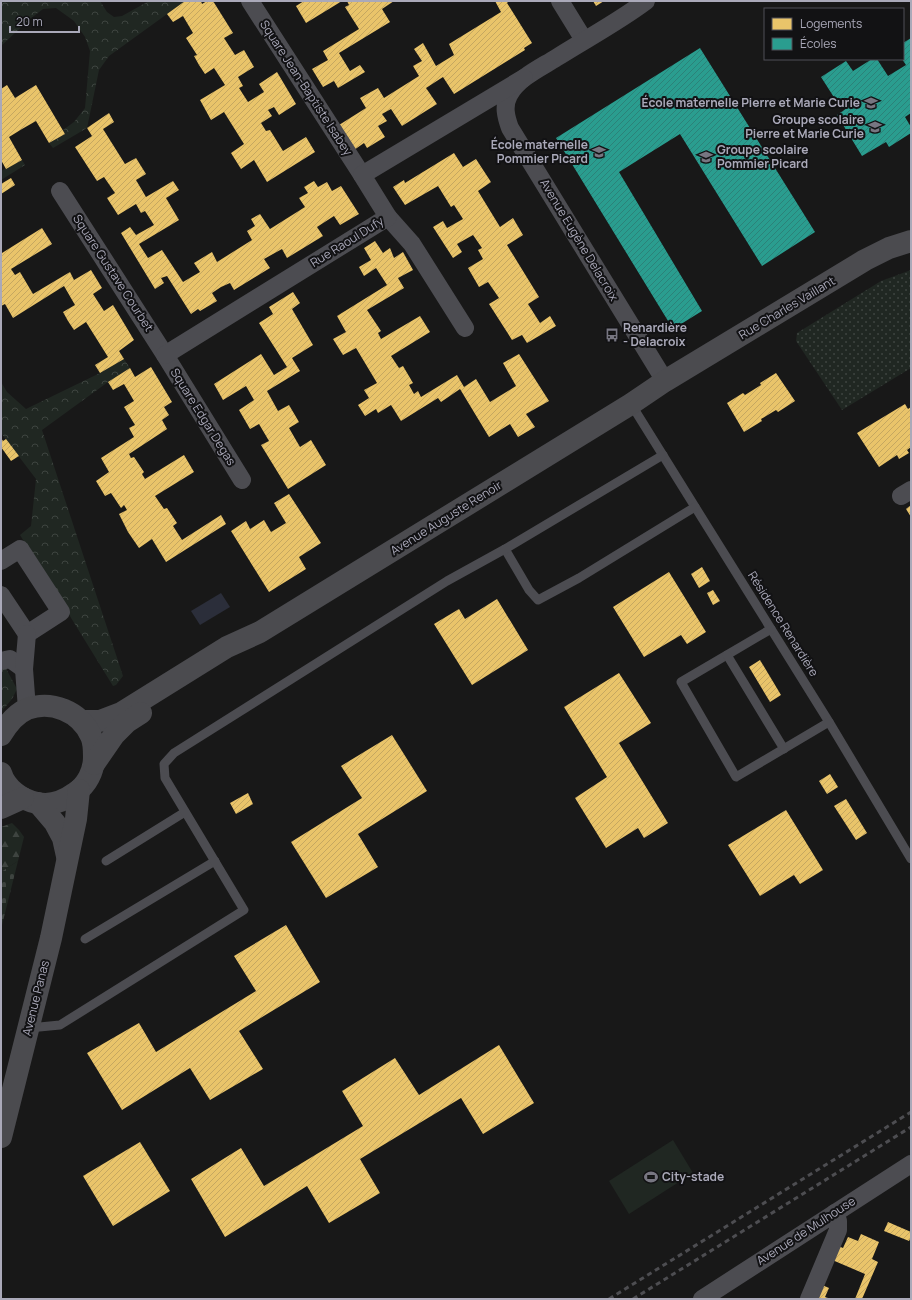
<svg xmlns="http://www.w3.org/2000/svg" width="912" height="1300" font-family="Manrope,sans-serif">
<defs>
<pattern id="grass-dots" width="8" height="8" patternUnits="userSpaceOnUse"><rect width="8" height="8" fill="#202722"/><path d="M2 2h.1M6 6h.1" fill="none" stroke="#3e4440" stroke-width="1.8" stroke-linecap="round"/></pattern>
<pattern id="forest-firs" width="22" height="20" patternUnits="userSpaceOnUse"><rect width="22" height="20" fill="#202722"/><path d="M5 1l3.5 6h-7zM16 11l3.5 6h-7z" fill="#3e4440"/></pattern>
<pattern id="cemetery-stones" width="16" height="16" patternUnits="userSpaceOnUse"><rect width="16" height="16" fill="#202722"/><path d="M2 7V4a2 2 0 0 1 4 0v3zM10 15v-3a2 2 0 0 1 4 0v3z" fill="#3e4440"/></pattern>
<pattern id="park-crowns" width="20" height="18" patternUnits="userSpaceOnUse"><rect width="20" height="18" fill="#202722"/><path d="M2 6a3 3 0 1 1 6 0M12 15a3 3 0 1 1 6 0" fill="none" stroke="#3e4440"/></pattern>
<pattern id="homes-hatch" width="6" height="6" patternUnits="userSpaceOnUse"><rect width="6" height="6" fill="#e9c46a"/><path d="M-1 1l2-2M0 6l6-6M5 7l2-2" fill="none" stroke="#c5a760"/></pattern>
<pattern id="schools-hatch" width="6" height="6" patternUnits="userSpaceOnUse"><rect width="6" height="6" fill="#2a9d8f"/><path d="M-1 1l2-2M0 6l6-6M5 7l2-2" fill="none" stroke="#2c8279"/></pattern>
</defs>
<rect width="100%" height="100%" fill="#181818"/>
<!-- grass -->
<path fill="url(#grass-dots)" d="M911 270V368L842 410 796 341 797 333 881 281Z"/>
<!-- forest -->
<path fill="url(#forest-firs)" d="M12 823 19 830 24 837 18 861 1 872V827Z"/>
<!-- cemetery -->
<path fill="url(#cemetery-stones)" d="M18 861 1 929V872Z"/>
<!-- park -->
<g fill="url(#park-crowns)">
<path d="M1 1H100L107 12 114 17 122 16 149 1H185L109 56 99 70 87 128 53 148 49 143 65 134 63 130 74 122 85 108 90 51 85 37 74 21 56 8 43 9 30 19 1 46Z"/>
<path d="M22 160 25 165 1 180V171Z"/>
<path d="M124 359 130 368 108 382 42 430 123 676 116 685 113 686 20 535 31 526 36 479 1 433V382L7 392 26 409 100 373Z"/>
<path d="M3 663 17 689 12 699 1 712V665Z"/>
</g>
<!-- pitch -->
<path fill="#202722" d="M673 1140 693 1173 629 1214 609 1181Z"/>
<!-- water -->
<path fill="#2b2e3a" d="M221 593 230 607 200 625 191 611Z"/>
<!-- homes -->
<g fill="url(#homes-hatch)">
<path d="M185 1H201L202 4 207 1H213L233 33 224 38 235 55 244 50 254 67 238 77 243 86 239 88 248 102 264 92 259 84 277 72 296 104 279 115 274 107 268 110 272 116 261 123 266 131 270 130 283 151 306 137 315 152 267 182 254 160 241 169 231 153 244 144 224 112 211 120 200 100 225 85 214 68 205 74 199 65 194 56 197 55 186 38 193 33 183 16 173 22 167 14Z"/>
<path d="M304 1H342L306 23 296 6Z"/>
<path d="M347 1H394L382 9 390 22 339 53 350 71 360 65 365 72 338 88 334 81 323 87 312 69 328 60 323 51 359 29 345 7 349 5Z"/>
<path d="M495 1H509L507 3 532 43 524 48 525 50 454 94 443 77 426 88 437 104 402 126 391 109 382 114 387 121 378 126 385 137 367 148 364 143 354 150 339 125 366 108 360 98 378 88 384 98 419 76 413 66 422 61 414 49 423 43 436 66 454 55 449 44 501 12Z"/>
<path d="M593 1H604L596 6Z"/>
<path d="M7 85 15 98 36 85 65 134 49 143 36 121 22 129 9 137 22 160 6 169 1 160V89Z"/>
<path d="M109 113 114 122 103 129 125 164 136 158 146 174 136 180 146 197 173 181 179 190 166 198 179 220 139 244 148 258 162 250 183 282 200 272 194 263 212 252 217 262 252 240 247 231 255 226 251 219 260 214 270 229 305 207 299 198 308 193 304 187 314 181 318 187 327 182 332 191 341 186 359 214 340 225 334 216 317 227 323 236 287 258 282 249 264 259 270 268 234 290 230 283 221 287 212 293 217 301 200 311 198 309 191 314 167 276 161 278 164 283 155 289 121 233 130 227 136 235 154 225 145 211 141 213 136 204 118 215 107 198 115 193 104 177 97 181 75 147 92 136 87 128Z"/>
<path d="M454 153 463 167 476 159 491 182 478 191 500 227 513 218 523 235 507 245 539 297 528 304 540 323 550 316 556 326 527 343 522 335 512 340 489 304 499 298 488 282 479 287 468 268 483 259 478 250 482 248 473 235 457 244 462 252 453 258 433 227 443 221 447 228 463 219 454 205 451 207 438 186 405 205 393 187 404 180 405 183Z"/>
<path d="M11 178 15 185 1 194V184Z"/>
<path d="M42 228 52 244 11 269 15 275 20 272 33 294 70 272 74 280 91 270 102 288 93 294 104 311 113 305 134 340 119 351 124 359 100 373 95 365 108 357 86 322 74 330 68 321 63 312 75 305 64 286 13 318 5 304 1 306V252L2 253Z"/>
<path d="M375 241 383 253 390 248 394 258 403 252 413 270 398 278 404 288 367 310 381 331 378 333 381 339 420 316 430 332 391 356 399 368 403 366 413 383 409 385 414 394 418 391 421 397 457 375 464 387 476 379 490 402 516 386 503 363 519 354 549 401 526 414 535 427 518 437 510 424 489 437 460 389 441 402 438 398 401 421 391 405 378 413 376 409 365 416 358 405 369 398 364 390 377 383 356 348 343 355 333 339 346 332 337 316 387 285 376 268 364 276 359 267 371 260 364 248Z"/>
<path d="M293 292 300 303 292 309 313 345 292 358 300 371 267 391 278 411 289 405 299 422 289 428 300 447 311 440 326 465 288 489 261 445 269 441 259 424 250 429 239 410 254 400 246 386 223 400 214 384 261 354 274 375 287 367 259 323 273 314 269 307Z"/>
<path d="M151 367 172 402 164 407 169 415 162 420 167 429 129 454 131 458 134 457 144 472 142 474 145 479 184 455 194 472 155 496 164 509 167 508 177 523 173 526 182 540 221 515 226 524 166 562 152 539 139 548 128 532 119 514 127 510 124 505 121 508 111 493 105 496 96 481 109 472 101 458 134 437 129 428 135 425 124 407 134 401 124 384 113 390 108 382 130 368 135 377Z"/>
<path d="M776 373 795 401 778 412 776 410 761 419 762 421 744 432 727 403 743 393 745 395 761 385 760 383Z"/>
<path d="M905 404 908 409 911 407V447L907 450 909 453 899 459 897 455 879 467 857 433Z"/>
<path d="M1 438 3 441 6 439 19 456 11 461 1 447Z"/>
<path d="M289 494 321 543 299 557 306 569 269 592 231 531 246 521 250 529 264 520 271 532 286 523 274 503Z"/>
<path d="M911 505V517L906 509Z"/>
<path d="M702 567 710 581 699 588 691 574Z"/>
<path d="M669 572 706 632 687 644 681 635 644 657 613 607Z"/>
<path d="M713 590 720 601 713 605 707 593Z"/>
<path d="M497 599 528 650 472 685 434 624 459 609 465 619Z"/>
<path d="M760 660 781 695 770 702 749 667Z"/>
<path d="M619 673 651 723 619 743 668 823 644 838 638 828 606 848 575 798 607 777 564 707Z"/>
<path d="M392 735 427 791 358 834 378 867 326 898 291 842 362 798 341 766Z"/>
<path d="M830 774 838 787 827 794 819 781Z"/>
<path d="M248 793 253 804 236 814 230 803Z"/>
<path d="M846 799 867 833 856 840 834 806Z"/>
<path d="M786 810 823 870 800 884 794 875 760 896 728 845Z"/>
<path d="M286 925 320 982 239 1031 263 1069 210 1100 190 1068 122 1110 87 1053 139 1023 156 1052 256 991 234 956Z"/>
<path d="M499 1045 534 1103 483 1134 461 1098 360 1159 380 1193 329 1223 307 1186 225 1237 191 1179 241 1148 264 1186 363 1126 342 1091 395 1058 419 1095Z"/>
<path d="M140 1142 170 1191 113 1226 83 1176Z"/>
<path d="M888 1222 911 1232V1237L909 1241 884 1231Z"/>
<path d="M861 1234 879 1242 872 1259 878 1262 862 1299H855L865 1274 830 1259 836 1245 843 1248 848 1237 858 1241Z"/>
<path d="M820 1284 829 1288 825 1297 831 1299H813Z"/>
</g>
<!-- schools -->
<g fill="url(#schools-hatch)">
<path d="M911 38V113L905 117 911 127V133L889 147 886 142 862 156 837 115 847 108 841 99 837 102 821 77 846 61 853 71 872 59H877L888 76 906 65 902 59 903 43Z"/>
<path d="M700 48 815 232 762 266 680 134 619 172 702 311 673 329 556 138Z"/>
</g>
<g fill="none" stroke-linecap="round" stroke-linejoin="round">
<!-- lane -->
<g stroke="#4c4c51" stroke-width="9">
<path d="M631 404 829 722 911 859"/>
<path d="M505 549 529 590 538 600 579 578 695 507"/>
<path d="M771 629 681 682 736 777 829 722"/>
<path d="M727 655 784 749"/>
<path d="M106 861 185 812"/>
<path d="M85 939 215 861"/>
<path d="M29 1028 60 1025 244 910 165 778 164 764 174 753 447 581 505 549 663 455"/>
</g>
<!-- street -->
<g stroke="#4c4c51" stroke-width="18">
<path d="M250 1 362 175"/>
<path d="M560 1 584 40"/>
<path d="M646 1C618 22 586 39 556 58 540 68 518 78 509 95 503 106 506 117 510 128L665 381"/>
<path d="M60 191 165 355 242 480"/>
<path d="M388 217 412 244 465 328"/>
<path d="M165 355 388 217 362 175 524 78"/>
<path d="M901 496 911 490"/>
<path d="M1 561 20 549 61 612 27 634 1 595"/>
<path d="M1 661 10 659 24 669"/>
<path d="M27 709 24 669 27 634"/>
<path d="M702 1299 911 1164"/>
<path d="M809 1299 838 1230V1221L835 1213"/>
</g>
<!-- secondary -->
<g stroke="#4b4b4f" stroke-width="22">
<path d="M81 721H100L121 713 227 647 260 632 631 404 665 381 865 260 889 248 911 241"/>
<path d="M1 735C7 725 15 714 27 709 51 700 80 711 91 736 94 742 94 750 94 757 94 771 87 785 75 793 64 801 50 806 37 803 22 800 6 789 1 773"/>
<path d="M94 764 114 735 127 722 141 713"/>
<path d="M38 803 55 823 63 838 67 856"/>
<path d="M1 808 23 798"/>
<path d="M1 1137 51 938 76 819 79 790"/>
</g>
<!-- rail -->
<g stroke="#4d4d51" stroke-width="3" stroke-dasharray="5 4" stroke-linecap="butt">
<path d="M609 1299 911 1112"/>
<path d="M633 1299 911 1127"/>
</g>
</g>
<!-- icons -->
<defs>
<g id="school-bare" transform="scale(1.08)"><path d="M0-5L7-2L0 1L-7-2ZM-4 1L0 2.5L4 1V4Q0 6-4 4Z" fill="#777681" stroke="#121214" stroke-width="2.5" paint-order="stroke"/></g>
<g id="bus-bare" transform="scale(1.08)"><path d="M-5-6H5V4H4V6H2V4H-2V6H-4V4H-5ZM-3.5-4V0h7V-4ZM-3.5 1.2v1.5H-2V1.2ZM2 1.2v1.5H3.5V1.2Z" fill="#777681" stroke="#121214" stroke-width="2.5" paint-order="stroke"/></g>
<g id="stadium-bare" transform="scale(1.08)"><path d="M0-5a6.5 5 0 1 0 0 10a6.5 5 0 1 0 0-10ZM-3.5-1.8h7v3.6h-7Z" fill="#777681" stroke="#121214" stroke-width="2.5" paint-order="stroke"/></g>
</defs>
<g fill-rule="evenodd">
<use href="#school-bare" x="871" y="103"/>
<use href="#school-bare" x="875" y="127"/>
<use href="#school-bare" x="599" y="152"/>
<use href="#school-bare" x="706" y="157"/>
<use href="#bus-bare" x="612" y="335"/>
<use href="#stadium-bare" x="651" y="1177"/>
</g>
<g text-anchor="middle" stroke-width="4" stroke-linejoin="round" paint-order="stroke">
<!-- street labels -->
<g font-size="12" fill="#aaa9b9" stroke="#121214">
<text transform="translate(306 88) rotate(57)" y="4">Square Jean-Baptiste Isabey</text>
<text transform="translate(579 240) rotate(59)" y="4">Avenue Eugène Delacroix</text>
<text transform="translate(347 242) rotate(-32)" y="4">Rue Raoul Dufy</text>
<text transform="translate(113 273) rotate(57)" y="4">Square Gustave Courbet</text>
<text transform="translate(787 308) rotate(-31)" y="4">Rue Charles Vaillant</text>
<text transform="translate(203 417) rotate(58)" y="4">Square Edgar Degas</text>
<text transform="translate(446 518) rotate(-32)" y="4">Avenue Auguste Renoir</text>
<text transform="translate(783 624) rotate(58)" y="4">Résidence Renardière</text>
<text transform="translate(36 998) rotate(-76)" y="4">Avenue Panas</text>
<text transform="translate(806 1231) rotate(-33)" y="4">Avenue de Mulhouse</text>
</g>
<!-- poi labels -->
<g font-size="12" font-weight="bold" fill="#aaa9b9" stroke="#121214" text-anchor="end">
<text x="860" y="107">École maternelle Pierre et Marie Curie</text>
<text x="864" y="124">Groupe scolaire<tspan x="864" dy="14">Pierre et Marie Curie</tspan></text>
<text x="588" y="149">École maternelle<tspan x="588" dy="14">Pommier Picard</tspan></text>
<text x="717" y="154" text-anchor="start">Groupe scolaire<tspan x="717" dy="14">Pommier Picard</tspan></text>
<text x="623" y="332" text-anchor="start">Renardière<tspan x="623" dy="14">- Delacroix</tspan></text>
<text x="662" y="1181" text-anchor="start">City-stade</text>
</g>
</g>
<!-- border -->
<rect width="912" height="1300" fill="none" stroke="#aaa9b9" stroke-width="4"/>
<!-- legend -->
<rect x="764" y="8" width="140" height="52" fill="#121214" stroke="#4f4e56"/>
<rect x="772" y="18" width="20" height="12" fill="#e9c46a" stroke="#4f4e56"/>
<text x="800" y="28" font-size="12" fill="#aaa9b9">Logements</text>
<rect x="772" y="38" width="20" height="12" fill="#2a9d8f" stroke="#4f4e56"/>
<text x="800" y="48" font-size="12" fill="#aaa9b9">Écoles</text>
<!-- scale -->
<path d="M10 26v6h69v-6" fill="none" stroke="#aaa9b9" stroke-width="2"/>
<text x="16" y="26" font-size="12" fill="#aaa9b9" stroke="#121214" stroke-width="3" paint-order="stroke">20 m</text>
</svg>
